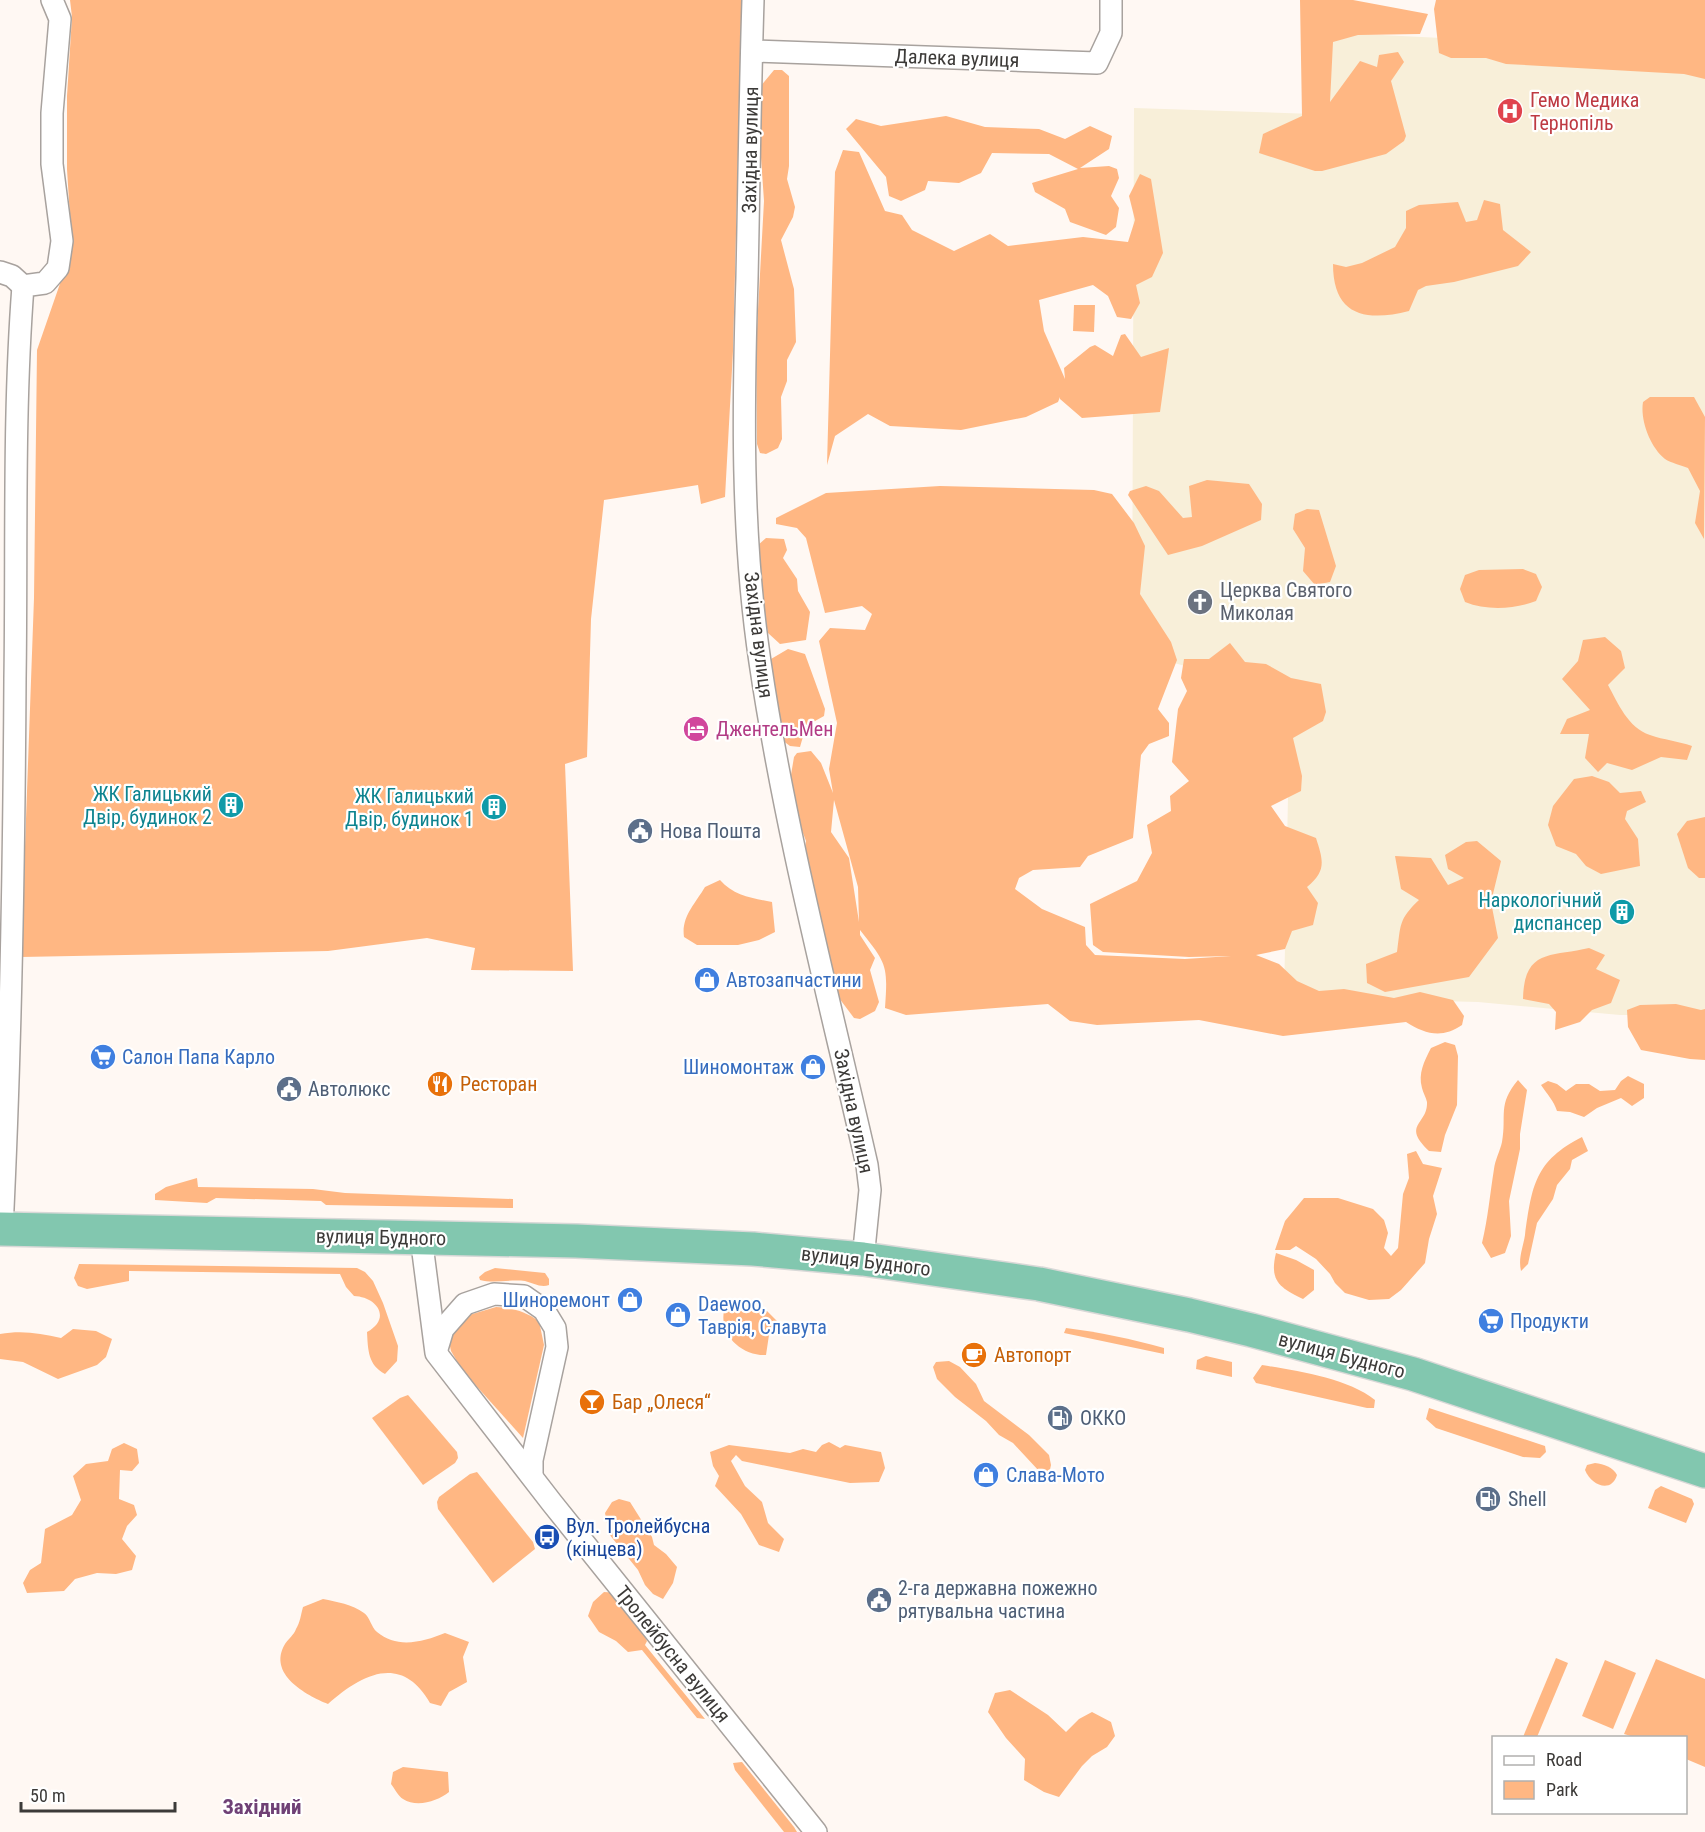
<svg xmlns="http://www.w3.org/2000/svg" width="1705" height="1832" font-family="'Roboto Condensed',sans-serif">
<rect width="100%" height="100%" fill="#fff8f3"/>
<!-- medical -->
<path fill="#f8efd9" d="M1322 32 1701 51 1705 55V1015H1620L1478 1002 1284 997 1290 696 1132 651 1134 108 1314 114Z"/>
<!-- green -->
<g fill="#ffb783" fill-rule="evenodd">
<path d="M70 0H742L733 351 725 497 701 504 698 485 604 500 591 619 587 757 565 764 573 971 471 970 475 948 427 938 328 951 21 957 34 598 37 350 72 249 67 169V96L72 17Z"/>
<path d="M1300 0H1353L1428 14 1420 34 1358 35 1333 42 1330 102 1360 61 1377 67 1379 55 1398 52 1404 62 1391 81 1406 136 1404 141 1386 154 1322 171H1315L1259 153 1263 134 1302 116Z"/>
<path d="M1436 0H1705V79L1684 74 1506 64 1486 58H1451L1439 53 1434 9Z"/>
<path d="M774 70H782L789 76V166L787 179 795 207 793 217 781 240 794 289 796 342 787 360V381L781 397 782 439 778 448 766 454 760 453 757 444 756 347 764 201 757 100 760 87Z"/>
<path d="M946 116 985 127 1039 129 1065 139 1090 126 1112 136 1109 149 1080 168 1109 166 1117 169 1119 178 1111 196 1119 208 1116 227 1106 235 1070 222 1065 209 1035 192 1032 183 1078 169 1049 154 992 153 981 173 959 183 928 181 925 190 901 201 889 196 886 177 846 129 856 119 881 126Z"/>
<path d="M843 150 859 152 885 211 902 215 912 230 954 251 990 234 1008 246 1083 237 1128 242 1135 220 1129 196 1140 174 1151 179 1163 253 1152 277 1136 285 1140 303 1131 319 1117 317 1108 296 1093 285 1039 300 1044 331 1065 379 1064 368 1090 347 1095 345 1113 356 1121 335 1125 334 1141 357 1169 348 1160 412 1082 418 1060 399V397L1058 402 1026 417 961 430 890 426 868 414 835 436 827 465 835 172Z"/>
<path d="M1484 200 1500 204 1503 230 1531 252 1518 266 1454 282 1426 286 1418 290 1409 311C1366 322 1333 316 1333 264L1346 267 1362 263 1395 247 1406 228V211L1419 205 1458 202 1466 222 1477 220Z"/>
<path d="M1074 305H1095L1094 332 1073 331Z"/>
<path d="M1650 397H1694L1705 417 1704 539 1695 523 1700 491 1688 468C1681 465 1671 463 1665 459 1650 447 1640 420 1643 402Z"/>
<path d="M1207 480 1249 484 1262 504 1261 520 1202 546 1168 555 1128 495 1130 491 1146 486 1159 491 1183 518 1192 517 1189 486Z"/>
<path d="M940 486 1094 490 1112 494 1134 523 1145 546 1140 594 1171 642 1177 660 1158 709 1169 723V736L1149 744 1141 755 1133 838 1088 856 1080 867 1033 870 1019 878 1015 889 1042 909 1085 927 1086 945 1095 955 1185 959 1231 956 1189 957 1103 952 1093 945 1090 904 1137 881 1152 853 1147 825 1171 811 1170 796 1189 781 1172 762 1178 709 1187 691 1181 678 1184 659H1209L1230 643 1245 662 1266 664 1291 678 1321 684 1326 712 1323 721 1293 738 1302 776 1301 791 1271 806 1285 826 1316 838C1323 860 1327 871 1307 887L1318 903 1313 925 1292 931 1285 949 1256 955 1279 964 1297 981 1319 991 1344 989 1394 998 1420 992 1453 1000 1464 1016 1462 1025C1442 1039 1425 1034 1406 1022L1283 1036 1199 1020 1097 1025 1077 1022 1070 1021 1048 1004 906 1015 885 1008C888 965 887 964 860 930V935L875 958 870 970 879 1002 875 1011 860 1019 854 1018 824 978 801 875 806 841 790 799V781L794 757 797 753 811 751 821 763 833 793 829 769 837 723 819 641 830 628 865 630 872 614 862 606 825 613 806 538 797 528 776 524V518L826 493ZM834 800 858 887 859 922 849 858 831 832Z"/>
<path d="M1307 509 1319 510 1336 566 1330 582 1315 585 1303 571 1305 548 1293 529 1295 514Z"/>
<path d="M766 538 784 539 787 550 783 558 797 579 798 591 810 612 806 640 780 644 768 633 756 566 757 546Z"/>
<path d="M1523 569 1536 574 1542 587 1536 601C1515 609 1487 611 1465 602L1460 589 1465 575 1479 570Z"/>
<path d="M1605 637 1621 651 1625 668 1608 685C1618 703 1628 728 1650 735 1664 740 1678 741 1692 746L1687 760 1661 757 1632 770 1607 763 1598 772 1585 758 1589 734H1560L1567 719 1590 710 1562 679 1578 661 1583 640Z"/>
<path d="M788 649 805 654 825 709 824 716 806 726 800 747 790 746 782 740 772 707 771 659Z"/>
<path d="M1592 776 1609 782 1620 793 1641 791 1646 802 1627 811 1625 819 1638 839 1640 866 1601 874 1586 866 1576 854 1556 846 1548 825 1553 806 1574 779Z"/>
<path d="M1705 817V878H1699L1688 868 1677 834 1687 821Z"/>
<path d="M1477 841 1501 861 1491 902 1498 938 1469 977 1385 992 1367 983 1366 964 1397 952C1401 925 1398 920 1419 900L1401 889 1395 856 1431 858 1448 885 1464 878 1448 869 1445 855 1466 842Z"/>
<path d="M720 880C734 896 752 898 772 902L775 932 759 940 738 945H697L684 937C681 917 695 904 705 887Z"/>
<path d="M1589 948 1605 955 1596 969 1620 980 1611 1003 1592 1010 1580 1022 1555 1030 1556 1012 1549 1004 1523 999C1524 948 1552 957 1589 948Z"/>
<path d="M1676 1004 1701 1010 1705 1009V1060L1690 1059 1641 1050 1628 1027 1627 1010 1640 1005Z"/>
<path d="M1445 1042 1455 1045 1458 1056 1457 1105 1445 1135 1441 1152 1429 1151C1401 1124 1428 1125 1427 1102 1426 1097 1423 1093 1422 1088 1418 1073 1424 1062 1431 1048Z"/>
<path d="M1628 1076 1644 1084V1098L1632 1106 1621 1098 1597 1108 1584 1117 1570 1112 1557 1111C1554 1101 1547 1094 1541 1085L1548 1081 1557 1084 1566 1091 1576 1084H1589L1600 1091 1615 1090 1621 1081Z"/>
<path d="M1518 1080 1527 1090 1520 1134V1149L1509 1201 1511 1236 1505 1253 1491 1258 1482 1243C1488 1218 1490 1194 1494 1169 1495 1160 1500 1151 1502 1142 1507 1115 1497 1105 1518 1080Z"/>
<path d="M1582 1137 1588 1151 1572 1160 1570 1169 1557 1185 1553 1199 1537 1223 1528 1264 1521 1271C1518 1258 1523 1248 1525 1235 1532 1185 1535 1161 1582 1137Z"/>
<path d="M1416 1151 1423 1164 1442 1168 1433 1196 1437 1214 1429 1239 1425 1263 1401 1290 1389 1299 1369 1300 1345 1293 1335 1283 1330 1274 1316 1259 1296 1246 1290 1250H1275L1285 1221 1304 1198H1338L1373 1209 1384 1220 1388 1233 1384 1248 1391 1256 1398 1248 1403 1194 1409 1178 1407 1154Z"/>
<path d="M197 1178 198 1187 313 1189 345 1193 513 1199V1208L326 1205 321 1201 216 1198 207 1203 155 1200V1194L166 1187Z"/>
<path d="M1276 1253 1296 1260 1314 1270V1290L1303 1299C1280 1288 1269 1281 1276 1253Z"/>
<path d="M79 1264 357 1268 365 1272 373 1281 383 1303 398 1346 397 1361 385 1374C368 1365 368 1350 367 1332 392 1318 377 1297 354 1296L346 1287 340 1274 129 1271V1281L87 1289 78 1286 74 1278Z"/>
<path d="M495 1268 545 1273 549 1279V1285C541 1288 533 1283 525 1281 510 1279 494 1284 480 1280L479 1277 485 1272Z"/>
<path d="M496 1307C513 1308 524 1311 539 1321L544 1345 523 1438 462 1370 451 1351 449 1342 450 1334 469 1315Z"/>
<path d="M724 1311H767L782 1326 769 1335 766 1355C743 1356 719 1336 724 1311Z"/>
<path d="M1066 1328C1099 1332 1132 1339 1164 1348V1354L1064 1333Z"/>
<path d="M73 1329 96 1331 112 1339 106 1357 97 1365 58 1379 23 1362 0 1359V1334C21 1330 40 1333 61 1338Z"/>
<path d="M1206 1356 1232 1362V1377L1196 1369 1197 1360Z"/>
<path d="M949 1361 960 1367 976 1384 984 1401 1029 1435 1049 1455 1051 1465 1049 1474 1039 1471 1013 1443 999 1435 986 1421 955 1397 937 1379 933 1367 936 1362Z"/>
<path d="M1262 1365C1297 1371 1347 1378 1375 1400L1374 1408H1367L1256 1383 1253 1378Z"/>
<path d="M408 1395 457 1452 458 1458 455 1463 423 1485 372 1418 400 1398Z"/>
<path d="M1429 1408 1545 1446 1546 1452 1540 1458 1523 1457 1436 1428 1426 1419Z"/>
<path d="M829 1442 840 1448 845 1445 881 1452 885 1468 879 1482 850 1483 742 1461 736 1455 731 1461 745 1486 762 1502 768 1523 784 1539 779 1552 759 1545 741 1514 715 1486 719 1476 713 1466 710 1452 729 1445 790 1453 803 1449 816 1452 822 1445Z"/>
<path d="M124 1443 137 1449 139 1463 132 1471 120 1470 119 1499 134 1505 137 1515 127 1526 122 1539 136 1556 132 1570 116 1574 97 1573 75 1579 64 1591 27 1593 23 1583 30 1570 41 1563 45 1529 72 1515 81 1500 73 1476 86 1464 108 1461 112 1449Z"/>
<path d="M1595 1463C1604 1464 1613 1467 1617 1475 1611 1494 1591 1485 1585 1470L1587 1465Z"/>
<path d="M477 1472 533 1542 535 1549 493 1583 438 1509 437 1502 439 1497 470 1474Z"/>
<path d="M1661 1486 1692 1499 1694 1504 1686 1523 1648 1508 1655 1490Z"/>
<path d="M619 1499 630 1502 652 1537 654 1545 666 1554 677 1567 673 1583 663 1599 653 1594 645 1585 638 1570 609 1534 605 1513 612 1502Z"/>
<path d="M604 1592 618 1593 640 1625 642 1632 647 1641 645 1645 705 1719 697 1718 642 1650 628 1652 616 1641 599 1632 588 1616 593 1602Z"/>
<path d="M323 1599C337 1602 352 1604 364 1613 370 1617 371 1627 377 1632 397 1649 423 1642 445 1633L469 1642 463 1657 467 1682 449 1692 441 1706 430 1703C402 1654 363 1673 328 1704 306 1695 267 1674 285 1644 288 1639 294 1635 296 1629 300 1623 301 1614 303 1607Z"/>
<path d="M1556 1658 1568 1663 1537 1737H1523Z"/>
<path d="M1656 1659 1705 1679V1767L1686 1759V1738L1634 1737 1624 1734Z"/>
<path d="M1605 1660 1636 1673 1613 1729 1582 1716Z"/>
<path d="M1010 1690 1048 1715 1066 1732 1079 1719 1092 1712 1111 1722 1115 1736 1107 1747 1092 1756 1082 1766 1059 1797 1044 1792 1024 1780 1025 1759 1006 1738 988 1712 995 1693Z"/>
<path d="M742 1762 794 1827 797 1832H784L735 1770 733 1763Z"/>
<path d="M403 1767 448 1772 449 1792C438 1801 417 1808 403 1799 398 1796 395 1789 391 1784L393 1772Z"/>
</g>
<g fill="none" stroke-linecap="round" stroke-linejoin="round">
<!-- minor casing -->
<g stroke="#a8a29e" stroke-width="24">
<g id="minor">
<path d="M753 0C750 93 749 185 747 278 743 406 741 535 760 662 785 831 829 998 867 1165L870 1190 863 1259"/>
<path d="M752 51 1097 63 1111 33V0"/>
<path d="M0 272 12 276 23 286"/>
<path d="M2 1229C11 1046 14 862 15 679 17 548 13 417 23 286L45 283 58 268 62 241 52 164V113L60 19 52 0"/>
<path d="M421 1237 436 1353 552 1503 816 1832"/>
<path d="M437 1349 443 1329 465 1304 494 1294 524 1296 544 1310 555 1328 557 1347 532 1460V1476"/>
</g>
</g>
<!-- trunk casing -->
<g stroke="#d8d8d7" stroke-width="36">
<path id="trunk" d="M0 1229 576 1241 753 1249 863 1259 1039 1284 1189 1315 1251 1330 1413 1374 1705 1471"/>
</g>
<!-- minor -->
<use href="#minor" stroke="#fff" stroke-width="21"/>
<!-- trunk -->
<use href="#trunk" stroke="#82c7af" stroke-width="33"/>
</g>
<!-- icons -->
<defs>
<g id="hospital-disc" transform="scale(1.35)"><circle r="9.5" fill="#e0444e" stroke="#fff"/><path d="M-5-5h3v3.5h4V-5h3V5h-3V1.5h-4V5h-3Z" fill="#fff"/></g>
<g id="church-disc" transform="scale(1.35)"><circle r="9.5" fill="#6b7280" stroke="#fff"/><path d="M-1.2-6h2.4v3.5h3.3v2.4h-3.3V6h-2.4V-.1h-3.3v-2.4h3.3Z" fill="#fff"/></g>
<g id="hotel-disc" transform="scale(1.35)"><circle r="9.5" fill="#d1479c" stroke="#fff"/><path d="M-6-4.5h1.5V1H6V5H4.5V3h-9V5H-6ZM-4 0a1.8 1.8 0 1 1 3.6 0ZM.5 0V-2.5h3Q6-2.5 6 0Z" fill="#fff"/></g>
<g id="building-disc" transform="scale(1.35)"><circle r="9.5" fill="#0f9aa8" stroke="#fff"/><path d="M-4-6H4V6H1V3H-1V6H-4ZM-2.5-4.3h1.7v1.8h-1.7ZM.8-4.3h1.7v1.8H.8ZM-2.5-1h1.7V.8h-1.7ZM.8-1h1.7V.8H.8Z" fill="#fff"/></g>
<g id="civic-disc" transform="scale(1.35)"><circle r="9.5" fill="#5c6f8a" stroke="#fff"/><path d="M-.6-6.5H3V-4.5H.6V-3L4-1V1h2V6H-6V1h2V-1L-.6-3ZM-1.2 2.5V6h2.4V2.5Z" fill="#fff"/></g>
<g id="shop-disc" transform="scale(1.35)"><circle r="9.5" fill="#3f7fe0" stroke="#fff"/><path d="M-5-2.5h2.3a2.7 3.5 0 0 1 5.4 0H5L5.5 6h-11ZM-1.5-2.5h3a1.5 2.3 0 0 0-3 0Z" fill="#fff"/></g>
<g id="supermarket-disc" transform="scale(1.35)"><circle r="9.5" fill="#3f7fe0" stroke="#fff"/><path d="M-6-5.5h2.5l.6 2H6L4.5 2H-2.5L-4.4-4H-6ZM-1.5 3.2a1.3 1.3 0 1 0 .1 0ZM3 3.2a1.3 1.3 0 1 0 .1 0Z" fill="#fff"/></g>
<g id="restaurant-disc" transform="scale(1.35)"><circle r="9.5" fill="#e8710a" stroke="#fff"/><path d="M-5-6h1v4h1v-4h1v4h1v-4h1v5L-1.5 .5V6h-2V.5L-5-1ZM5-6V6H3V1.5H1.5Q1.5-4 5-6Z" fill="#fff"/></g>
<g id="cafe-disc" transform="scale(1.35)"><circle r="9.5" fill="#e8710a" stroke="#fff"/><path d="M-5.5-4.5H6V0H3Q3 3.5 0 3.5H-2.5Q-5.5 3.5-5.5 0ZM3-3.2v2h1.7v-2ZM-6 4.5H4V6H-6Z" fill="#fff"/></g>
<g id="bar-disc" transform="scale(1.35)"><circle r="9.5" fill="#e8710a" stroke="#fff"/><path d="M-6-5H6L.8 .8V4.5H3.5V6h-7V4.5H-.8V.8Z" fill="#fff"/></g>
<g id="fuel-disc" transform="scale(1.35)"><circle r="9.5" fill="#5c6f8a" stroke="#fff"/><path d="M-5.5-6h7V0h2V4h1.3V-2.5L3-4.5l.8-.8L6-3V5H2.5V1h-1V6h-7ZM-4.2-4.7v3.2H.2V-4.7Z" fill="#fff"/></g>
<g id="bus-disc" transform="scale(1.35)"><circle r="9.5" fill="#1a4fb4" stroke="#fff"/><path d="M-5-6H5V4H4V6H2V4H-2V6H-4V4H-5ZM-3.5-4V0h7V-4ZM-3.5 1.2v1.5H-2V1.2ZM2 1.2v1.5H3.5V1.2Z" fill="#fff"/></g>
</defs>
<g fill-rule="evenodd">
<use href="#hospital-disc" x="1510" y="111"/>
<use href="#church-disc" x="1200" y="602"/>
<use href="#hotel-disc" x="696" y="729"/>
<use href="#building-disc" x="231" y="805"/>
<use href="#building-disc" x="494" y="807"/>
<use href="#civic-disc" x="640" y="831"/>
<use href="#building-disc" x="1622" y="912"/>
<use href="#shop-disc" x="707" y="980"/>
<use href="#supermarket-disc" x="103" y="1057"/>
<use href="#shop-disc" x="813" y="1067"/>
<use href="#restaurant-disc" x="440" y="1084"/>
<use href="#civic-disc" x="289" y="1089"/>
<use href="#shop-disc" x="630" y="1300"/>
<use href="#shop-disc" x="678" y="1315"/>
<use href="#supermarket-disc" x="1491" y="1321"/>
<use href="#cafe-disc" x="974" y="1355"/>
<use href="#bar-disc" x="592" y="1402"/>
<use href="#fuel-disc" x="1060" y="1418"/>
<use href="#shop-disc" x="986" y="1475"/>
<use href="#fuel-disc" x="1488" y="1499"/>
<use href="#bus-disc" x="547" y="1537"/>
<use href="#civic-disc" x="879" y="1600"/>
</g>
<g text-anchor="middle" stroke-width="4.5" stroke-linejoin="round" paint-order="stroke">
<!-- street labels -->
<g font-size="20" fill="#3c3a38" stroke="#fff">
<text transform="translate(957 58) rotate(2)" y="7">Далека вулиця</text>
<text transform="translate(750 150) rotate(-89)" y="7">Західна вулиця</text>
<text transform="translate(759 635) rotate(83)" y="7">Західна вулиця</text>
<text transform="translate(854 1111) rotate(78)" y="7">Західна вулиця</text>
<text transform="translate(381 1237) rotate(1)" y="7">вулиця Будного</text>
<text transform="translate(866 1261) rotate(7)" y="7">вулиця Будного</text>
<text transform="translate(1342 1355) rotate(15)" y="7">вулиця Будного</text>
<text transform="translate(673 1654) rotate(51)" y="7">Тролейбусна вулиця</text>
</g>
<!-- health labels -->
<g font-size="20" fill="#be3a42" stroke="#fff" text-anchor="start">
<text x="1530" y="107">Гемо Медика<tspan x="1530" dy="23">Тернопіль</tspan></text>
</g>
<!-- worship labels -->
<g font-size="20" fill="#5b616d" stroke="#fff" text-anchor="start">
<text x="1220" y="597">Церква Святого<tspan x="1220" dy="23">Миколая</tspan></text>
</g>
<!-- hotel labels -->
<g font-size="20" fill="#b23c85" stroke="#fff" text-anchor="start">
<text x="716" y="736">ДжентельМен</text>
</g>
<!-- culture labels -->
<g font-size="20" fill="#0d838f" stroke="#fff" text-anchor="end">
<text x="212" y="801">ЖК Галицький<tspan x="212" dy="23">Двір, будинок 2</tspan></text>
<text x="474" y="803">ЖК Галицький<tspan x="474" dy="23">Двір, будинок 1</tspan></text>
<text x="1602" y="907">Наркологічний<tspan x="1602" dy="23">диспансер</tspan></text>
</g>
<!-- service labels -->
<g font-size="20" fill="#4e5e75" stroke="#fff" text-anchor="start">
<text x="660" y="838">Нова Пошта</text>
<text x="308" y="1096">Автолюкс</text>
<text x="1080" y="1425">ОККО</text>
<text x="1508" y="1506">Shell</text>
<text x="898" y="1595">2-га державна пожежно<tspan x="898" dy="23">рятувальна частина</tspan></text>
</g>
<!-- shop labels -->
<g font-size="20" fill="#366cbe" stroke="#fff" text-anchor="start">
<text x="726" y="987">Автозапчастини</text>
<text x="122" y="1064">Салон Папа Карло</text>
<text x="794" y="1074" text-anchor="end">Шиномонтаж</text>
<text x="610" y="1307" text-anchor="end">Шиноремонт</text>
<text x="698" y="1311">Daewoo,<tspan x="698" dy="23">Таврія, Славута</tspan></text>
<text x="1510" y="1328">Продукти</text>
<text x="1006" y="1482">Слава-Мото</text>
</g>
<!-- food labels -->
<g font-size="20" fill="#c56008" stroke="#fff" text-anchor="start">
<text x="460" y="1091">Ресторан</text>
<text x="994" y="1362">Автопорт</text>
<text x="612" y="1409">Бар „Олеся“</text>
</g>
<!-- transit labels -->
<g font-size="20" fill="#164399" stroke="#fff" text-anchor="start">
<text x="566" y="1533">Вул. Тролейбусна<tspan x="566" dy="23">(кінцева)</tspan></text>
</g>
<!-- neighbourhood labels -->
<g font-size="21" font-weight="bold" fill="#6f4176" stroke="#fff">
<text x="262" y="1814">Західний</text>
</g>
</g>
<!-- legend -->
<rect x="1492" y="1736" width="195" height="78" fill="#ffffff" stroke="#b1b0af" stroke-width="1.5"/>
<rect x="1504" y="1756" width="30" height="9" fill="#ffffff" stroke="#b1b0af" stroke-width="1.5"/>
<text x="1546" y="1766" font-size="18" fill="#3c3a38">Road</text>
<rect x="1504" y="1781" width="30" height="18" fill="#ffb783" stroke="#b1b0af" stroke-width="1.5"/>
<text x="1546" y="1796" font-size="18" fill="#3c3a38">Park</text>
<!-- scale -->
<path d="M21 1802v9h154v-9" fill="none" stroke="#3c3a38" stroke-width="3"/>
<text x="30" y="1802" font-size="18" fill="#3c3a38" stroke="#ffffff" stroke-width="4.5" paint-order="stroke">50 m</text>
</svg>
